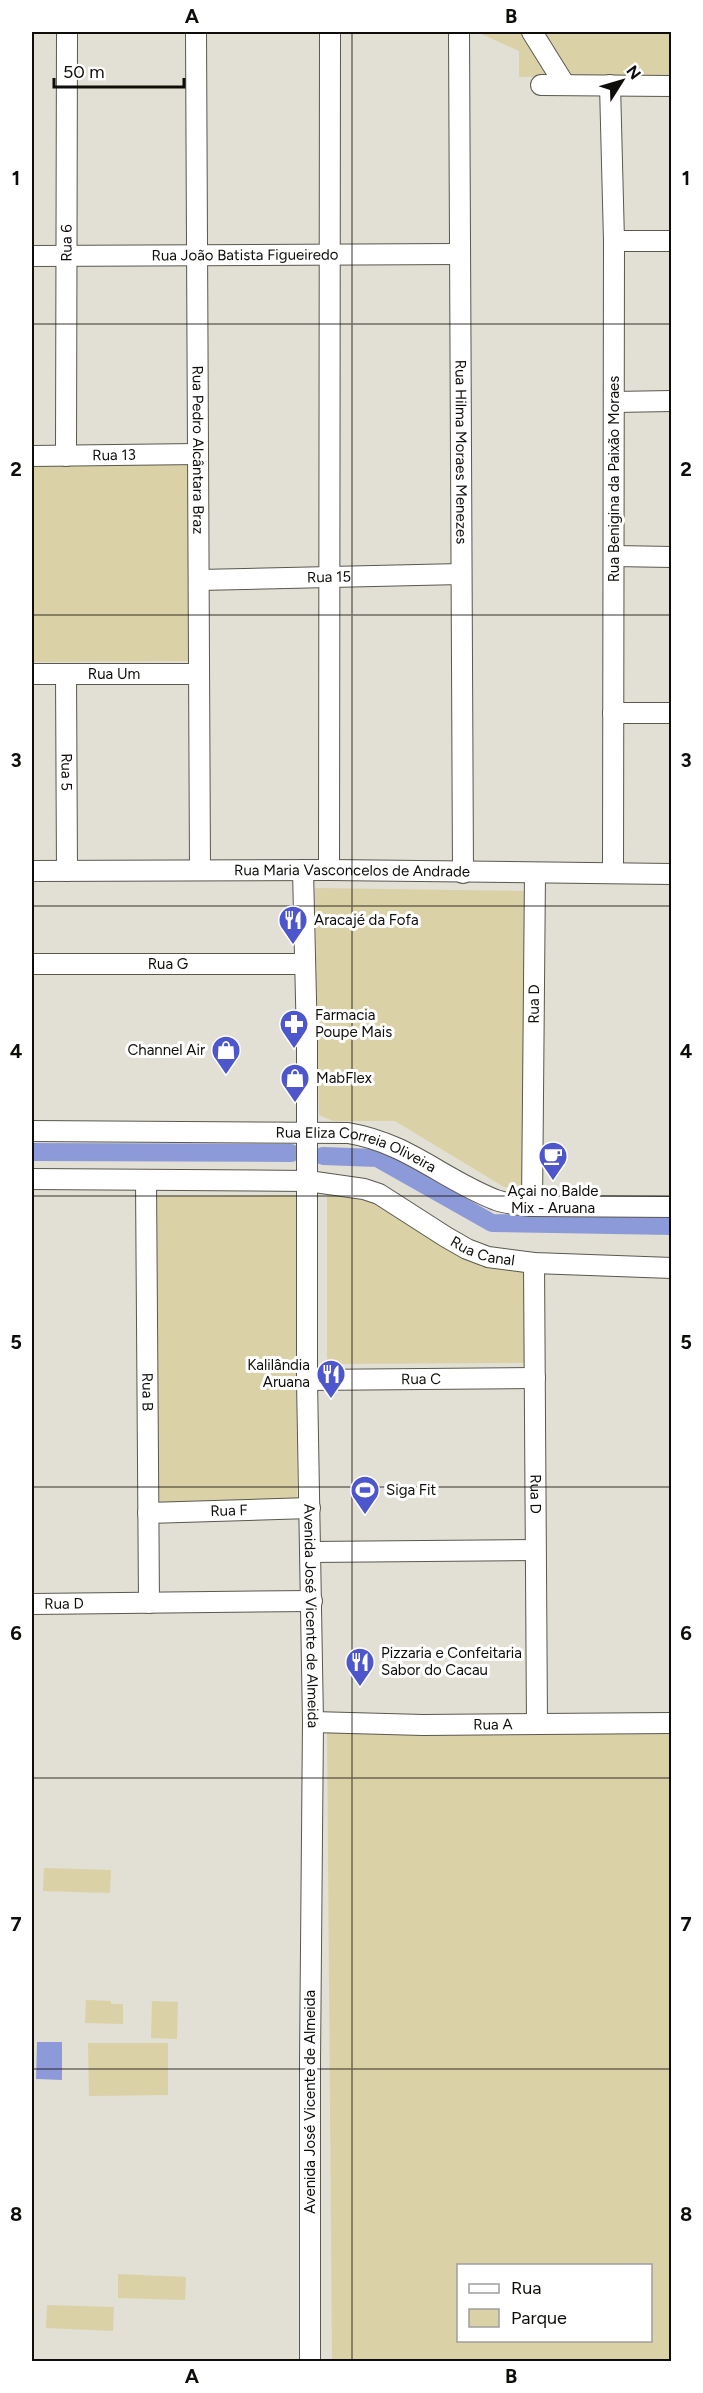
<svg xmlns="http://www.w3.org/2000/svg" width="703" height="2393" font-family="Figtree,sans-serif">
<rect width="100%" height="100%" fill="#e2dfd4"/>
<!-- green -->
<g fill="#dbd1a7" fill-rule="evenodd">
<path d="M477 32H670V75L519 77V51Z"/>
<path d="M32 463H190L192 661 32 662Z"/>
<path d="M315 888 526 891 524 1187 520 1189 504 1187 395 1121H333L319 1115Z"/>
<path d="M296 1195 297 1504 153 1505 152 1196Z"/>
<path d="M327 1196 366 1197 372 1200 482 1267 524 1270V1363L327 1364Z"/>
<path d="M327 1729 671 1731V2361H332ZM458 2266H650V2340H458Z"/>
<path d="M44 1868 111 1870 110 1893 43 1891Z"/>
<path d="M86 2000 111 2001V2004H123V2024L85 2023Z"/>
<path d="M152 2001 178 2002 177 2039 151 2038Z"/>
<path d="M88 2043H168V2095L89 2096Z"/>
<path d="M118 2274 186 2277 185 2300 118 2298Z"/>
<path d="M47 2305 114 2307 113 2331 46 2328Z"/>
</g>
<!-- water -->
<path fill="#8d9ad9" d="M37 2042H62V2080L36 2079Z"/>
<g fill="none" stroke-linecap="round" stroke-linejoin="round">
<!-- canal -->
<g stroke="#8d9ad9" stroke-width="18">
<path d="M32 1152 291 1153"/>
<path d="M323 1156 377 1158 492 1223 672 1226"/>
</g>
<!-- minor casing -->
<g stroke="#5a584f" stroke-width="22">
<g id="minor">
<path id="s1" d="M196 32 200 870"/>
<path id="s2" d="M459 32 463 873"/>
<path d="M532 32 565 85"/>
<path d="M541 85 672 86"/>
<path d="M610 85 614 241 613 872"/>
<path d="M614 241H672"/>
<path id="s3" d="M32 256 459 254"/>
<path d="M614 402 672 401"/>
<path id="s4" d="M32 456 198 454"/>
<path id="s5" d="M66 456 67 32"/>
<path d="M614 556 672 557"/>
<path id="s6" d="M199 580 461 574"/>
<path id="s7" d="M32 674H199"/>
<path id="s8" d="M66 674 67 871"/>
<path d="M613 713H672"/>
<path id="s9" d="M303 870 307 1042V1380L313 1722 310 2062V2362"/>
<path d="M329 870 330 32"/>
<path id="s10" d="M32 871 329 870 672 874"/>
<path id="s11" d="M32 964H305"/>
<path id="s12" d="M32 1131 348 1133C408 1143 442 1179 496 1200 507 1204 520 1205 532 1206L672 1207"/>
<path id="s13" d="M32 1179 308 1181 364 1189 379 1194 446 1237 467 1249 488 1257 534 1263 672 1268"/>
<path id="s14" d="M146 1180 149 1603"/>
<path id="s15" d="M532 1206 535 873"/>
<path id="s16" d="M534 1263 537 1724"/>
<path id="s17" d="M307 1380 535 1378"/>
<path id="s18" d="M148 1513 310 1508"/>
<path d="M311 1552 535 1550"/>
<path id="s19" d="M32 1604 312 1601"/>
<path id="s20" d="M313 1722 423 1725 672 1723"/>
</g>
</g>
<!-- minor -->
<use href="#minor" stroke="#fff" stroke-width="20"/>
</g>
<!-- grid -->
<path fill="none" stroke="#0e0d09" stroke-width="1.5" stroke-opacity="0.55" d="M352 32V2362M32 324H672M32 615H672M32 906H672M32 1196H672M32 1487H672M32 1778H672M32 2069H672"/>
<!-- icons -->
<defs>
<g id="restaurant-pin" transform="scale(1.5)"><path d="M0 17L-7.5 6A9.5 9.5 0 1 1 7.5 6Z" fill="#4e56cc" stroke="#fff"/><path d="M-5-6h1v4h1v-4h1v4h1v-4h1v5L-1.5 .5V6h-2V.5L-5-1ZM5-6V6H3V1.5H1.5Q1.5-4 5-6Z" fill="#fff"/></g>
<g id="pharmacy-pin" transform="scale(1.5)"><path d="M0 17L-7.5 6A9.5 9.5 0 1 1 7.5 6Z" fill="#4e56cc" stroke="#fff"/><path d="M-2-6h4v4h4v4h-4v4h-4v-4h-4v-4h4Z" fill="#fff"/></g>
<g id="shop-pin" transform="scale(1.5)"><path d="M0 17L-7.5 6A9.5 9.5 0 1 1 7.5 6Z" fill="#4e56cc" stroke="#fff"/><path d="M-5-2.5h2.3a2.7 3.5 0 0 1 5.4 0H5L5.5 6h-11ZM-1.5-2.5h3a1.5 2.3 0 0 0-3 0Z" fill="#fff"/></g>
<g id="cafe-pin" transform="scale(1.5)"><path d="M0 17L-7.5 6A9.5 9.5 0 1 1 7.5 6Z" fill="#4e56cc" stroke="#fff"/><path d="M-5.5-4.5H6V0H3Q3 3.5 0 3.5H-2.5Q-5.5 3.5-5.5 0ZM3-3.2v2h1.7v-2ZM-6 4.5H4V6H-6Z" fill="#fff"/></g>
<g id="stadium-pin" transform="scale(1.5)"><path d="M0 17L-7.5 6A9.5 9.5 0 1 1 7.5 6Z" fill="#4e56cc" stroke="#fff"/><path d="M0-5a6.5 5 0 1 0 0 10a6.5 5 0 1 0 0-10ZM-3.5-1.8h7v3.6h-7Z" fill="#fff"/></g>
</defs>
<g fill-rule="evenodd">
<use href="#restaurant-pin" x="293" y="920"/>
<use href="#pharmacy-pin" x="294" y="1024"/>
<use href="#shop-pin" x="226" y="1050"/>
<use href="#shop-pin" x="295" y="1078"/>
<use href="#cafe-pin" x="553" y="1156"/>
<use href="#restaurant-pin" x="331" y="1374"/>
<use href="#stadium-pin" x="365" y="1490"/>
<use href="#restaurant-pin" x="360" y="1662"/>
</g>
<g text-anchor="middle" stroke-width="6" stroke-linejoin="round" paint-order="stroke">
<!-- street labels -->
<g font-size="15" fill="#0e0d09" stroke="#fff">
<text dy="5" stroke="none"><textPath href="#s5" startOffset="213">Rua 6</textPath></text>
<text dy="5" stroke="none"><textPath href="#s3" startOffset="213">Rua João Batista Figueiredo</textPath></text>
<text dy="5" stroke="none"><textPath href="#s1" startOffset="418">Rua Pedro Alcântara Braz</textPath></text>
<text dy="5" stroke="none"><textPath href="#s2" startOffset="420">Rua Hilma Moraes Menezes</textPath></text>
<text dy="5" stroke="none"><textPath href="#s4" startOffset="82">Rua 13</textPath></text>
<text transform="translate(614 479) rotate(-90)" y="5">Rua Benigina da Paixão Moraes</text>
<text dy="5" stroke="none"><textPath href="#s6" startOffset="130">Rua 15</textPath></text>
<text dy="5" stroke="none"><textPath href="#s7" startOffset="82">Rua Um</textPath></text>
<text dy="5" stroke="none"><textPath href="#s8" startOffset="98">Rua 5</textPath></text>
<text dy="5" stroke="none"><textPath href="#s10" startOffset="320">Rua Maria Vasconcelos de Andrade</textPath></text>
<text dy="5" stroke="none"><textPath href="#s11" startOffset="136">Rua G</textPath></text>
<text dy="5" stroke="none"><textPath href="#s15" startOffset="202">Rua D</textPath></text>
<text dy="5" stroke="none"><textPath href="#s12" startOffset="327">Rua Eliza Correia Oliveira</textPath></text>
<text dy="5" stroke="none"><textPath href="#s13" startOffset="468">Rua Canal</textPath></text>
<text dy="5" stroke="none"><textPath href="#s17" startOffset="114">Rua C</textPath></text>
<text dy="5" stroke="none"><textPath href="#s14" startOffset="212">Rua B</textPath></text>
<text dy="5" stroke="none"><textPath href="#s16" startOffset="231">Rua D</textPath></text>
<text dy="5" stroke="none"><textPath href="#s18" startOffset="81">Rua F</textPath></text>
<text dy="5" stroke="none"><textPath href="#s19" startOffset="32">Rua D</textPath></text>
<text dy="5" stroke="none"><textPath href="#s9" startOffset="746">Avenida José Vicente de Almeida</textPath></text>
<text dy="5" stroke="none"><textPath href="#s20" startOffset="180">Rua A</textPath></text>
<text transform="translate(310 2102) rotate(-90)" y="5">Avenida José Vicente de Almeida</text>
</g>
<!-- poi labels -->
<g font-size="15" fill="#0e0d09" stroke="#fff" text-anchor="start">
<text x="314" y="925">Aracajé da Fofa</text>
<text x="315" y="1020">Farmacia<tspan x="315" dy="17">Poupe Mais</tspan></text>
<text x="205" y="1055" text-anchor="end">Channel Air</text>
<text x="316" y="1083">MabFlex</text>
<text x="553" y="1196" text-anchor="middle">Açai no Balde<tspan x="553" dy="17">Mix - Aruana</tspan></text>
<text x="310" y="1370" text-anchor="end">Kalilândia<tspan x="310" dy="17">Aruana</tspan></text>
<text x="386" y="1495">Siga Fit</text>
<text x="381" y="1658">Pizzaria e Confeitaria<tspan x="381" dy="17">Sabor do Cacau</tspan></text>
</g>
</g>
<!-- border -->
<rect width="703" height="2393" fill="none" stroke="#ffffff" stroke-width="66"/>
<!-- legend -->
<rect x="457" y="2264" width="195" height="78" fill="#ffffff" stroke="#9f9e9d" stroke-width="1.5"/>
<rect x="469" y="2284" width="30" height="9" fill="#ffffff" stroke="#9f9e9d" stroke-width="1.5"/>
<text x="511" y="2294" font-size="18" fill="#0e0d09">Rua</text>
<rect x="469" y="2309" width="30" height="18" fill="#dbd1a7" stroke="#9f9e9d" stroke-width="1.5"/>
<text x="511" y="2324" font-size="18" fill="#0e0d09">Parque</text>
<!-- north arrow -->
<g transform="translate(622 81) rotate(53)" stroke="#ffffff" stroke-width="4.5" paint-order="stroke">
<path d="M0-4.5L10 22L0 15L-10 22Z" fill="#0e0d09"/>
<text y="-9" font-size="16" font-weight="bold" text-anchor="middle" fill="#0e0d09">N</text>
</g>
<!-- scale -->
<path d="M54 78v9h130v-9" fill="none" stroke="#0e0d09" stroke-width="3"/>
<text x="63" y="78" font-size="18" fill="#0e0d09" stroke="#ffffff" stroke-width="4.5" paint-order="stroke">50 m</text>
<rect x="33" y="33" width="637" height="2327" fill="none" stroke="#0e0d09" stroke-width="2"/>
<g font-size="20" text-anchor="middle" font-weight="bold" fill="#0e0d09">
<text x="192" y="23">A</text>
<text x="511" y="23">B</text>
<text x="16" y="185">1</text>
<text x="686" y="185">1</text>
<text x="16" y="476">2</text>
<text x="686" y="476">2</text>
<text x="16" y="767">3</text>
<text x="686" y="767">3</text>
<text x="16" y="1058">4</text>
<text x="686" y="1058">4</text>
<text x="16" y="1349">5</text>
<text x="686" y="1349">5</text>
<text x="16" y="1640">6</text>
<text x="686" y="1640">6</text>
<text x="16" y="1931">7</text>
<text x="686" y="1931">7</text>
<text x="16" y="2221">8</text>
<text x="686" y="2221">8</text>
<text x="192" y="2383">A</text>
<text x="511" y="2383">B</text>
</g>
</svg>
